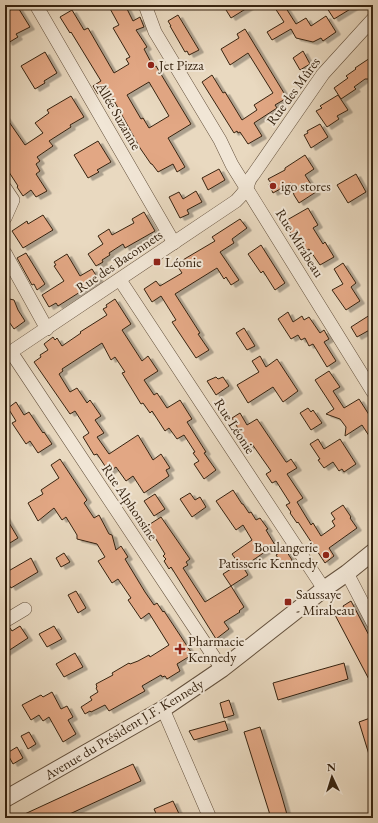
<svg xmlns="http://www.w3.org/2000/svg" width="378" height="823" font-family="'EB Garamond',serif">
<defs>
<filter id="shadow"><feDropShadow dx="4.5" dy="2.5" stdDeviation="0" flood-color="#0004"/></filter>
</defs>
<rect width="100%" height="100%" fill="#e9d9c0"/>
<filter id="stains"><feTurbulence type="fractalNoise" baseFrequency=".005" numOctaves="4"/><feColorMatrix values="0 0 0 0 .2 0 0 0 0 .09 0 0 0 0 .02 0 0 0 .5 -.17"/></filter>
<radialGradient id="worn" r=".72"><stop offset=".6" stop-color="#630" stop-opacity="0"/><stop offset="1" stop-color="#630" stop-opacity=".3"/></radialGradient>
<!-- building -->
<g fill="#e2a784" stroke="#362310" fill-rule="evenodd" filter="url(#shadow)">
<path d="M108 5H125L133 21 140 17 144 27 136 30 147 47 144 49 154 68 156 66 191 124 168 138 185 167 177 172 173 164 158 172 152 164H151L140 148 107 88 98 94 93 86 101 81 71 32 70 33 60 17 72 10 84 30 88 28 114 73 129 64 126 59 130 57 113 28 119 25ZM149 82 169 116 149 128 143 118 141 119 127 95Z"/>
<path d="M223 5H252L231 18Z"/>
<path d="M273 5H284L296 24 306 18 311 26 326 16 336 32 323 41 321 38 313 42 296 38 291 29 272 40 267 32 284 22Z"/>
<path d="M325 5H357L334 19Z"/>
<path d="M17 6 30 27 16 34 18 37 8 43 5 38V13Z"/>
<path d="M178 15 199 50 189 55 187 51 185 52 170 26H171L168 21Z"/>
<path d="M245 29 287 98 275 105 277 108 254 123 262 136 248 144 240 132 238 133 237 131 234 133 202 82 212 75 223 93 225 92 242 120 257 110 254 105 273 93 248 53 230 65 221 49 239 38 237 34Z"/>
<path d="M303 51 310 64 300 70 293 58Z"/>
<path d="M45 52 57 73 44 81 45 83 35 89 21 66Z"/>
<path d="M373 56V76L369 79H365L354 87 356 89 341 99 334 88 348 78 346 76 356 69 355 68Z"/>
<path d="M338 95 348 110 337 116 339 119 327 127 316 111 322 108 320 106Z"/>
<path d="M71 96 84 117 70 125 71 127 49 141 53 146 37 157 40 161 36 164 40 171 36 174 47 191 36 197 31 190 23 196 17 187 18 186 5 166V116L25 145 43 133 35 123 49 113 47 110Z"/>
<path d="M320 124 328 137 311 148 304 135 308 133 307 131Z"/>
<path d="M98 141 111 162 97 170 99 172 88 178 74 155Z"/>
<path d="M305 155 314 169 305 175 316 192 299 203 294 195 291 183 273 193 269 184 271 183 268 179 285 170V168Z"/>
<path d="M219 169 225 180 208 190 202 178Z"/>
<path d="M356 174 366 192 348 203 337 185Z"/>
<path d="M196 191 202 202 187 210 189 214 180 218 169 197 179 192 183 199Z"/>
<path d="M308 208 318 225 313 228 323 244 325 242 334 257 320 265 309 249 302 253 288 229 291 227 287 220Z"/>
<path d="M144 212 155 231 125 248 123 244 109 253 110 255 102 260 103 262 96 266 88 254 103 244 98 236 109 229 112 235 134 223 132 219Z"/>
<path d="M43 215 53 230 23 248 12 231 27 221 28 224Z"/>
<path d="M240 219 247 228 232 239 234 243 220 252 239 280 231 285 226 277 224 279 217 268 175 294 200 333 198 334 209 350 196 358 172 322 176 320 161 296 152 302 144 289 156 281 160 286 182 273 176 264 215 241 212 237Z"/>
<path d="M261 245 285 283 275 290 263 271 261 273 248 254Z"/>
<path d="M26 253 45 284 37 290 34 284 32 285 17 258Z"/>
<path d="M67 254 80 276 92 269 99 280 58 306 56 303 49 307 42 295 64 281 54 266 56 265 54 262Z"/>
<path d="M343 263 356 283 351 287 360 301 346 310 332 290 343 284 334 269Z"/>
<path d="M5 298 14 300 18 310 25 321 14 329 5 316Z"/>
<path d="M115 299 131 324 122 330 142 361 148 356 158 371 144 380 154 395 157 393 167 408 180 400 192 419 187 422 206 452 204 453 216 470 204 479 194 464 199 461 193 453 195 452 184 435 177 439 169 428 165 431 152 411 150 413 143 403 141 404 122 373 125 372 115 357 111 360 102 343 62 369 63 371 59 374 70 392 77 388 87 403 90 400 101 416 95 420 104 433 97 437 109 454 138 435 153 460 161 454 170 468 166 470 169 476 144 493 133 476 126 481 116 467 109 472 97 454 94 455 83 437 89 433 75 411 70 414 34 362 41 357 40 355 48 350 44 344 53 337 55 340 57 338 62 346 81 333 80 332 107 315 103 309 107 307 106 305Z"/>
<path d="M288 312 293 322 302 316 304 320 309 317 320 333 324 330 329 339 324 342 336 361 327 367 313 344 309 346 305 338 301 340 298 335 291 339 278 319Z"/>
<path d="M373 313V328L357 337 351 327Z"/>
<path d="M244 328 255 346 247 350 236 333Z"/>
<path d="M260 356 266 367 277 359 298 391 283 402 273 387 248 403 237 385 259 372 252 361Z"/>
<path d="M329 371 340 387 333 391 344 408 359 399 373 421V442L362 425 345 436 346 427 340 419 326 414 334 409 315 380Z"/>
<path d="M216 377 218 379 223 377 229 386 216 395 207 381Z"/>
<path d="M16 402 24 415 29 412 43 433 44 432 52 444 38 453 30 441 26 444 12 423 16 421 8 408Z"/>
<path d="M308 408 311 412 313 410 322 423 311 430 300 413Z"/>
<path d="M240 413 247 425 257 419 286 462H287L291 459 297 468 287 474 303 498 297 502 311 525 313 523 321 536 335 526 332 521 335 519 331 513 343 505 351 517 350 518 357 528 329 548 334 556 325 563 298 522 297 523 290 513 291 512 286 505 290 503 276 481 272 483 266 474 271 471 252 444 248 447 238 431 239 430 232 418Z"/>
<path d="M318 439 324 449 340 439 356 464 344 472 342 469 339 471 333 462 324 468 318 460 320 459 310 444Z"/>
<path d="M60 459 87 500 84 503 94 518 99 515 109 534 112 535 116 550 121 546 128 557 125 559 145 592 154 605 157 603 163 612 164 611 191 652 190 656 177 664 180 671 167 679 165 676 162 677 161 675 142 686 145 691 109 711 105 705 91 712 90 711 85 714 81 707 92 700 90 697 98 692 96 688 97 687 96 684 113 675 112 673 129 663 130 664 138 661 149 655 150 657 169 645 149 613 141 619 128 600 131 598 118 579 112 583 98 561 105 557 97 544 77 539V535L66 517 62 520 54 508 38 521 28 503 43 494 41 490 59 478 51 465Z"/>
<path d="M233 490 242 504H243L249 513 251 512 256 520 260 518 268 529 266 530 275 545 243 567 248 575 231 586 223 574 239 564 232 554 252 540 243 525 236 530 216 501Z"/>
<path d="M190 493 195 500 200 497 206 507 192 517 180 499Z"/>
<path d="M155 494 165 509 154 516 144 501Z"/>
<path d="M5 516 18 538 5 546Z"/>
<path d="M161 517 190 559 186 562 188 565 183 568 205 602 231 586 244 607 239 611 240 612 224 622 229 629 216 639 171 567 169 569 164 561 166 559 163 556 165 554 154 536H153L147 526Z"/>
<path d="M285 549 292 560 283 566 276 555Z"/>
<path d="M64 553 70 562 61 567 56 558Z"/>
<path d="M31 558 38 572 11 588 5 578V573Z"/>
<path d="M76 591 86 608 78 613 68 595Z"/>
<path d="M351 601 373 643V687L334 613 344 608 343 606Z"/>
<path d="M20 626 28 638 5 653V629L10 628 12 631Z"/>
<path d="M54 626 62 639 47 647 39 634Z"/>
<path d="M75 653 83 667 64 677 56 664Z"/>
<path d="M344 663 348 679 278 700 273 683Z"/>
<path d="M52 692 61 709 67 706 73 717 68 720 76 734 63 742 49 717 43 721 39 715 31 720 22 705 41 695 43 697Z"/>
<path d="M229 700 234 715 224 718 220 703Z"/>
<path d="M373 717V761H371L359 722Z"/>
<path d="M225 721 228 730 194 740 189 731Z"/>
<path d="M260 727 280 790 288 818H271L244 732Z"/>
<path d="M29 732 36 744 28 749 21 736Z"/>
<path d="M17 747 23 758 13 764 7 753Z"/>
<path d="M133 764 141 781 61 818H16Z"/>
<path d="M173 801 181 818H158L154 809Z"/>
</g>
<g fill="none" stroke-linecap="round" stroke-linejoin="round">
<!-- minor casing -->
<g stroke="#63503c" stroke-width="14">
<g id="minor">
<path d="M36 5 174 243"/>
<path d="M145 5 155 32 220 140 232 165 373 392"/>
<path d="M5 188 13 200 5 218"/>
<path d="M5 253 47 329"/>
<path d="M120 280 324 589"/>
<path d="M11 352 222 669"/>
<path d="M5 356 236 201C240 197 244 193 247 187 249 182 249 179 253 175L323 74 373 19"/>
<path d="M347 573 373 623"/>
<path d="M5 621 25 609"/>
<path d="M163 709 210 818"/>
</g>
</g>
<!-- tertiary casing -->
<g stroke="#63503c" stroke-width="18">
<path id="tertiary" d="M5 799 163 709 222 669 324 589 347 573 373 552"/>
</g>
<!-- minor -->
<use href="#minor" stroke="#f1e6d6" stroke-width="13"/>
<!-- tertiary -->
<use href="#tertiary" stroke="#f1e6d6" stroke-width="16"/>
</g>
<!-- markers -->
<g fill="#8f2418" stroke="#f1e6d6" stroke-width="1.5">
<circle cx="151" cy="65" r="4"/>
<circle cx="273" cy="186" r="4"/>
<rect x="153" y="258" width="8" height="8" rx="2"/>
<circle cx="326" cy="555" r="4"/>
<rect x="284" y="598" width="8" height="8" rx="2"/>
<path d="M178 643h4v4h4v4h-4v4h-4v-4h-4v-4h4z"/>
</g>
<g text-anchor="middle" stroke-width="4" stroke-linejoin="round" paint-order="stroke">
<!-- poi labels -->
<g font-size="14" fill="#362310" stroke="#f1e6d6" text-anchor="start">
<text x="159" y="70">Jet Pizza</text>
<text x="281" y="191">igo stores</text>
<text x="165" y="267">Léonie</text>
<text x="318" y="552" text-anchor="end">Boulangerie<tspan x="318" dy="16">Patisserie Kennedy</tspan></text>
<text x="296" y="599">Saussaye<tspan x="296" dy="16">- Mirabeau</tspan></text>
<text x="188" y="646">Pharmacie<tspan x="188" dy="16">Kennedy</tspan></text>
</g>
<!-- street labels -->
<g font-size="14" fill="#362310" stroke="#f1e6d6">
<text transform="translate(293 91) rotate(-54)" y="5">Rue des Mûres</text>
<text transform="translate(119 116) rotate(60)" y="5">Allée Suzanne</text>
<text transform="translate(300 243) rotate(58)" y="5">Rue Mirabeau</text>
<text transform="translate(119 261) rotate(-34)" y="5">Rue des Baconnets</text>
<text transform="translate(235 426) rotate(57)" y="5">Rue Léonie</text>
<text transform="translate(130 502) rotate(56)" y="5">Rue Alphonsine</text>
<text transform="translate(124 729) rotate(-31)" y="5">Avenue du Président J.F. Kennedy</text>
</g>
</g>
<!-- margin -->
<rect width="378" height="823" fill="none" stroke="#e9d9c0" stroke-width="20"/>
<rect x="6" y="6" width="366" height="811" fill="none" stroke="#362310" stroke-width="2"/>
<rect x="10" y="10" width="358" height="803" fill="none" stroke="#362310"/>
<!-- north arrow -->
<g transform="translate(332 777) rotate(356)" stroke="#f1e6d6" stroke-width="3" paint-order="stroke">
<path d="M0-3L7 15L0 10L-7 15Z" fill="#362310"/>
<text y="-6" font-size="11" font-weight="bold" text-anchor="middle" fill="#362310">N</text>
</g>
<rect width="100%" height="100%" filter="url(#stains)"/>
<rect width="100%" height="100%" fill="url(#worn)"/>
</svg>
